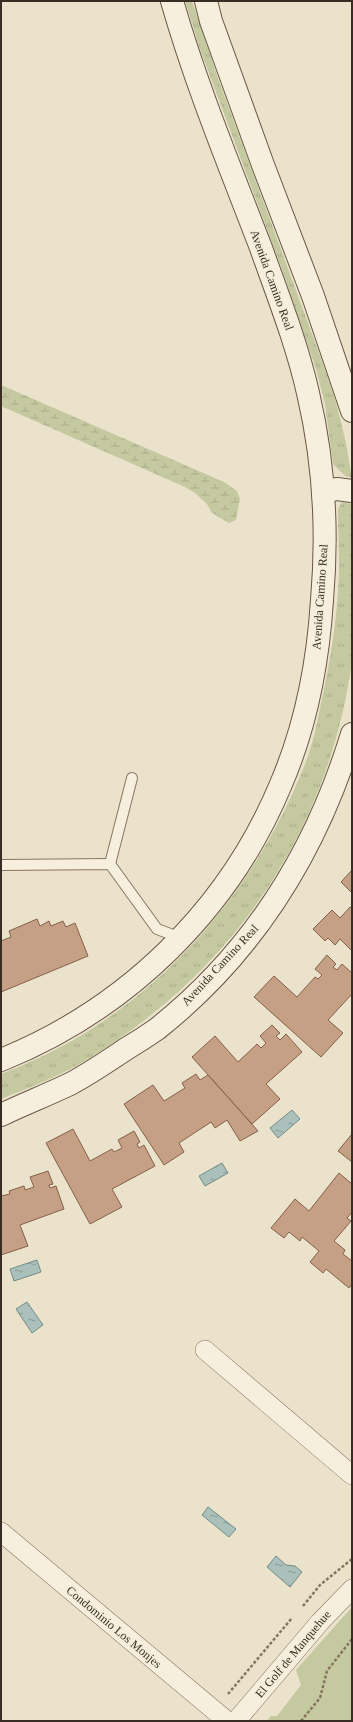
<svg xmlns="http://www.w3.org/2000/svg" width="353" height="1722" font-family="Georgia,serif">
<defs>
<pattern id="grass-tufts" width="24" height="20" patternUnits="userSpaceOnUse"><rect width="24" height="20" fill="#c4c9a0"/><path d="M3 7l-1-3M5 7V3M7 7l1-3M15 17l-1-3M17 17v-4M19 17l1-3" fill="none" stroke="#a9ad8a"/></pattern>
<pattern id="wetland-marsh" width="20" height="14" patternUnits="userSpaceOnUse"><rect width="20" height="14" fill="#c4c9a0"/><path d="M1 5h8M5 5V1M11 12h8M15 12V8" fill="none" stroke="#a9ad8a"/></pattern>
<pattern id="water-ripples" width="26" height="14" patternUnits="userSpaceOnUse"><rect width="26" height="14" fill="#abc0ba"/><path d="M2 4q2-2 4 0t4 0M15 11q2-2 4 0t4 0" fill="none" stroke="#8c9c97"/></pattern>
</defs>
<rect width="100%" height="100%" fill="#ebe2cb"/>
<!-- grass -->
<g fill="url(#grass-tufts)">
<path d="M185 1H192L219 81 322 361 336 402 346 443 352 478 345 476 333 464 325 404 316 369 281 267 200 49Z"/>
<path d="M342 502 352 504C352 539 352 574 352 609 352 626 353 644 352 661 329 832 231 974 83 1062 57 1077 29 1088 1 1099V1074C143 1021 250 904 305 764 313 744 317 723 321 703 331 659 338 613 339 569 339 549 338 529 338 509Z"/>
</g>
<!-- wetland -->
<path fill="url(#wetland-marsh)" d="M1 385 224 482 237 491 240 499 236 520 229 523 212 513 207 504 195 493 185 487 1 406Z"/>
<!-- park -->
<path fill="#c4c9a0" d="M352 1607V1721H267L271 1716H277L301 1685 296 1670Z"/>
<!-- water -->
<g fill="url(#water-ripples)" stroke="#728e87">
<path d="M292 1110 300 1119 278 1138 270 1128Z"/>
<path d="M222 1163 228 1173 205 1186 199 1176Z"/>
<path d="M37 1260 41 1272 14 1281 10 1269Z"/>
<path d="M27 1302 43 1325 32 1333 16 1309Z"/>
<path d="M208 1507 236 1529 229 1537 202 1515Z"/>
<path d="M276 1556 286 1565 295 1566 302 1572 290 1587 267 1567Z"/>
</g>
<!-- building -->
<g fill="#c6a085" stroke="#846049">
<path d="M352 870V893L341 882Z"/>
<path d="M350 907 352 909V951L340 939 335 945 328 938 325 941 313 929 332 910 340 918Z"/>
<path d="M37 919 40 926 49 921 51 926 63 921 66 927 75 923 88 956 1 992V941L11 937 9 931Z"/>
<path d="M327 955 336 964 333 967 337 970 342 964 352 973V994L328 1020 343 1033 321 1057 254 997 274 976 297 997 315 977 318 979 322 975 315 969Z"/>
<path d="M272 1025 280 1033 276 1036 280 1040 286 1034 302 1052 266 1084 280 1099 252 1124 192 1057 215 1036 238 1062 257 1044 261 1048 266 1043 260 1036Z"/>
<path d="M196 1074 200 1080 208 1075 258 1131 240 1141 227 1120 215 1128 211 1122 179 1143 184 1152 164 1165 124 1104 153 1085 164 1101 185 1088 182 1083Z"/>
<path d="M73 1129 90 1161 112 1149 114 1152 122 1148 118 1140 134 1131 140 1142 137 1144 139 1148 144 1145 155 1166 112 1189 122 1207 90 1224 46 1143Z"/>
<path d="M352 1134V1162L338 1151Z"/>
<path d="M48 1171 53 1184 49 1185 50 1188 56 1186 64 1209 20 1225 28 1246 1 1255V1196L10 1194 9 1191 24 1186 25 1190 34 1187 30 1177Z"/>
<path d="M339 1173 352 1184V1212L347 1218 351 1221 334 1241 345 1250 343 1254 352 1261V1284L349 1288 326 1269 323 1273 310 1262 319 1251 302 1237 300 1241 289 1232 284 1238 271 1228 295 1199 309 1211Z"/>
</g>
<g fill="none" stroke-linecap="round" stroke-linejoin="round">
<!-- service casing -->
<g stroke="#877561" stroke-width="12">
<g id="service">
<path d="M110 864 132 778"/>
<path d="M1 865 110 864 157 929 181 938"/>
</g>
</g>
<!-- minor casing -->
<g stroke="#877561" stroke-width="20">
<g id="minor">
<path d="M205 1350 352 1475"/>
<path d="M1 1532 227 1721"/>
<path d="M236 1721 320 1622 352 1589"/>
</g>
</g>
<!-- secondary casing -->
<g stroke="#695644" stroke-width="24">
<g id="secondary">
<path d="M206 1 211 21 263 165 313 296 352 411"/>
<path d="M323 492 337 489 352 491"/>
<path d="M1 1060C127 1009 229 910 281 784 306 726 318 663 322 600 328 531 324 461 308 393 297 344 278 296 261 248 230 167 196 85 172 1"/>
<path d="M1 1115C24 1104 47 1095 70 1084 89 1074 108 1061 126 1049 136 1043 147 1036 157 1029 254 952 316 852 352 734"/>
</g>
</g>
<!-- path -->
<g stroke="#877561" stroke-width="2.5" stroke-dasharray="3 2" stroke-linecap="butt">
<path d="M303 1606 320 1585 352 1559"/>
<path d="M228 1694 292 1618"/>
<path d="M301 1721 320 1698 327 1671 352 1639"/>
</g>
<!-- service -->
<use href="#service" stroke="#f6efde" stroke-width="10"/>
<!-- minor -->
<use href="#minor" stroke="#f6efde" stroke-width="19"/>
<!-- secondary -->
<use href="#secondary" stroke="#f6efde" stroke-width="22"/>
</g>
<g text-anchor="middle" stroke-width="3" stroke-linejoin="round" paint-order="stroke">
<!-- street labels -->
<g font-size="12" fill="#392d23" stroke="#f3ecda">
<text transform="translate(272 280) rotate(70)" y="4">Avenida Camino Real</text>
<text transform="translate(320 597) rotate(-86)" y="4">Avenida Camino Real</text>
<text transform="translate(220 965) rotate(-47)" y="4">Avenida Camino Real</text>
<text transform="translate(114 1627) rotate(40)" y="4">Condominio Los Monjes</text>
<text transform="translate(293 1654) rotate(-50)" y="4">El Golf de Manquehue</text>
</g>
</g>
<!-- border -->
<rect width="353" height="1722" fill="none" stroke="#392d23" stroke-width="4"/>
</svg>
